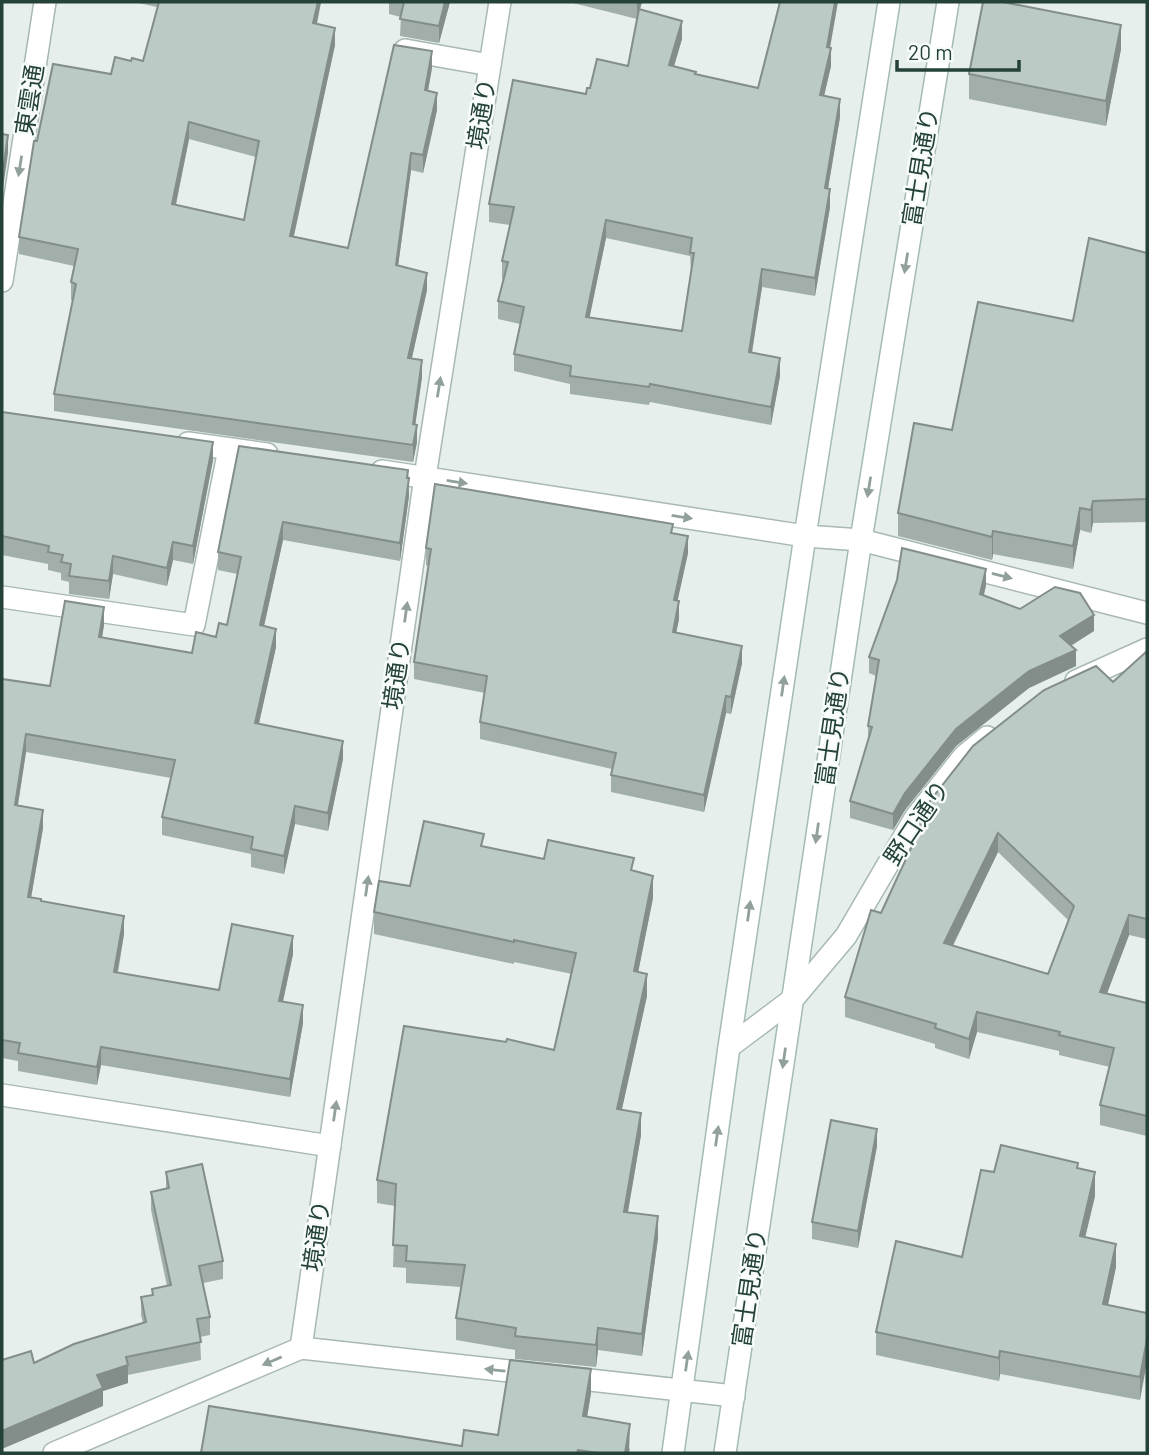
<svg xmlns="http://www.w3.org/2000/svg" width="1149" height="1455" font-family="Barlow,'Noto Sans JP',sans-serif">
<rect width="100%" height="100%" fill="#e6efeb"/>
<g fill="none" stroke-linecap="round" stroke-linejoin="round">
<!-- lane casing -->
<g stroke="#a8b8b2" stroke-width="24">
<g id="lane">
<path d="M405 50 490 65"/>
<path d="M2 597 194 625 229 449"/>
</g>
</g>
<!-- street casing -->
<g stroke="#a8b8b2" stroke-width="24">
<g id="street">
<path d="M2 281 45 2"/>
<path d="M188 443 267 454"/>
<path d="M382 471 805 536 861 540 1147 613"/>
<path d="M1076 681 1147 649"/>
<path d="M729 1047 793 999 846 936 915 818 964 756 987 737"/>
<path d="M2 1095 330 1146"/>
<path d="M301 1348 425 477 500 2"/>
<path d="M54 1453 301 1348 734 1396"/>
</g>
</g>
<!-- secondary casing -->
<g stroke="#a4bbb3" stroke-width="24">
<g id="secondary">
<path d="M673 1453 729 1047 805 536 889 2"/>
<path d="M725 1453 861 540 948 2"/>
</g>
</g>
<!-- lane -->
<use href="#lane" stroke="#fff" stroke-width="21"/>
<!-- street -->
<use href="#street" stroke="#fff" stroke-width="21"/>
<!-- secondary -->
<use href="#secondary" stroke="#fff" stroke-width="21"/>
</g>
<!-- wall -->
<g fill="#a1aea9" fill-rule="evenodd">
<path d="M134 2H321L317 24 335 45 294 236 348 248 432 68 428 90 437 110 423 173 411 170 398 265 427 290 412 358 422 377 415 424 417 442 413 462 54 411V394L73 300H71V282L74 266 19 254V237L37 141 111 74 131 61H143L157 7ZM189 139 256 157 244 220 176 205Z"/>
<path d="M389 2H450L439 43 400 36 401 17 389 14Z"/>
<path d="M569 2H642L640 9 682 39 674 66 696 74 758 88 830 48 831 66 824 96 840 117 828 189 830 207 815 296 762 287 752 353 780 376 771 425 650 402 649 405 570 394V384L514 371V354L520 324 498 319V301L504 279H502V261L510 225 489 222V204L590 88 628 66 637 19ZM606 238 690 256 691 271 682 331 589 317Z"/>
<path d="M1121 49 1106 126 969 99V74Z"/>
<path d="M1147 253V522L1093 523 1091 533 1080 530 1073 569 993 554 992 560 898 536V513L952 430Z"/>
<path d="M2 412 213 460 193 564 173 560 167 586 113 574 109 599 69 594V582L61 580V573L48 570V564L2 555Z"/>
<path d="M239 446 408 478 409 496 400 561 283 540 264 626 276 647 259 723 343 759 328 831 295 824 284 874 251 867V854L162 835V817L171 778 26 752 18 805 43 828 31 898 124 934 118 973 219 990 293 954 283 1002 303 1023 290 1097 101 1065 97 1085 18 1071V1061L2 1058V679L50 686 104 625 102 638 192 653 216 637 227 625 237 574 218 570V552Z"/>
<path d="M673 533 688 553 677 601 679 619 676 632 742 663 731 714 726 713 704 812 611 792V775L612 769 480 739V722L485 693 414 679V662L428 566 426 565V548Z"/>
<path d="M986 585 984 595 1020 609 1094 631 1071 646 1076 666 1029 688 956 746 905 810 893 830 850 818V801L868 742V726L876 676 869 673V657Z"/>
<path d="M1147 651V939L1129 935 1107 993 1147 1003V1136L1100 1125V1105L1110 1067 1059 1055V1051L977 1032 969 1059 935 1048V1044L845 1017V997L881 913 919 833V818L1113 682ZM998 852 1068 920 1048 974 953 946Z"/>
<path d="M484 846 544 859 634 871 653 898 638 972 647 996 622 1109 641 1135 628 1212 658 1238 642 1356 598 1350 596 1367 515 1359V1350L456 1340V1318L461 1287 406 1283V1268L393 1267 395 1206 377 1203V1180L554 1050 572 974 514 962V964L374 934V912L410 886Z"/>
<path d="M877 1146 858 1248 812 1239V1222Z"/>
<path d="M1078 1168 1095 1196 1085 1237 1116 1267 1108 1305 1147 1313 1140 1400 1000 1374 999 1381 876 1355V1332L962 1257 994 1172Z"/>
<path d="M166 1172 223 1261V1279L203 1283 210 1317V1335L200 1337 201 1360 128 1375V1383L103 1391V1406L34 1363 143 1323 141 1315V1297L152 1295V1289L167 1286 151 1210V1192L166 1188Z"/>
<path d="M591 1393 587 1417 630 1449 629 1453H201L462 1446 498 1435Z"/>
</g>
<!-- shaded-wall -->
<g fill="#838d89">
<path d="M318 2H321L313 41V23Z"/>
<path d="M445 2H450L439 43V26Z"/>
<path d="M637 2H642L637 19Z"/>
<path d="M835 2H838L827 65V47Z"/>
<path d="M682 21V39L669 83V65Z"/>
<path d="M1121 25V49L1106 126V101Z"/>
<path d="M335 28V45L290 253V236Z"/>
<path d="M831 48V66L820 113V95Z"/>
<path d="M432 51V68L425 107V90Z"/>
<path d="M437 93V110L423 173V155Z"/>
<path d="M840 99V117L825 206V188Z"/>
<path d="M189 122V139L172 222V204Z"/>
<path d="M8 135V153L2 196V178Z"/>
<path d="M411 153V170L396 282V265Z"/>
<path d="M830 189V207L815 296V278Z"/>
<path d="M606 220V238L586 335V317Z"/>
<path d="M762 269V287L749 370V352Z"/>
<path d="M427 273V290L408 375V358Z"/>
<path d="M780 358V376L771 425V407Z"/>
<path d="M422 360V377L413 441V424Z"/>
<path d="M417 425V442L413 462V445Z"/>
<path d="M213 442V460L193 564V546Z"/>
<path d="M408 470 409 496 400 561V543Z"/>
<path d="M1093 501V523L1091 533V510Z"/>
<path d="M1080 508V530L1073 569V546Z"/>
<path d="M283 522V540L260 644V625Z"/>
<path d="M993 531V554L992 560V537Z"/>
<path d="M688 536V553L674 617V600Z"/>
<path d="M173 542V560L167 586V568Z"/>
<path d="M113 556V574L109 599V581Z"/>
<path d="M986 569V585L980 611V594Z"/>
<path d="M679 601V619L673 649V632Z"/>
<path d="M104 607V625L99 655V637Z"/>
<path d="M1094 615V631L1060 652V636Z"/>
<path d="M276 629V647L255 741V723Z"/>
<path d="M742 646V663L731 714V697Z"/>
<path d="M1076 650V666L1029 688 956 746 905 810 893 830V814L905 793 956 729 1029 671Z"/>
<path d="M726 696V713L704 812V795Z"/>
<path d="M26 734V752L15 823V805Z"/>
<path d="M343 741V759L328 831V813Z"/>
<path d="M295 806V824L284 874V856Z"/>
<path d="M43 810V828L28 915V897Z"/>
<path d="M998 833V852L944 963V943Z"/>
<path d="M653 876V898L634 993V971Z"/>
<path d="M1129 915V935L1100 1012V992Z"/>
<path d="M124 916V934L114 990V972Z"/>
<path d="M293 936V954L279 1019V1001Z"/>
<path d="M647 974V996L617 1131V1109Z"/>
<path d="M303 1005V1023L290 1097V1079Z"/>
<path d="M977 1012V1032L969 1059V1039Z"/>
<path d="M101 1047V1065L97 1085V1067Z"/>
<path d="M641 1113V1135L624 1234V1212Z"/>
<path d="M877 1129V1146L858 1248V1231Z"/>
<path d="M1095 1172V1196L1080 1259V1236Z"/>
<path d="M658 1216V1238L642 1356V1334Z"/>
<path d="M1116 1244V1267L1103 1328V1304Z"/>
<path d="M598 1328V1350L596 1367V1345Z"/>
<path d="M1147 1339V1362L1140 1400V1377Z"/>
<path d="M1000 1351V1374L999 1381V1358Z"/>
<path d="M128 1365V1383L103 1391V1406L2 1449V1431L97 1375Z"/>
<path d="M591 1369V1393L583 1441V1416Z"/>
<path d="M630 1424 629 1453H625Z"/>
</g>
<!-- building -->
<g fill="#bbcac4" stroke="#838d89" stroke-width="2" fill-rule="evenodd">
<path d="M159 2H318L313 23 335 28 290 236 348 248 394 45 432 51 425 90 437 93 423 155 411 153 396 265 427 273 408 358 422 360 413 424 417 425 413 445 54 394 76 284 71 282 78 249 19 237 34 141H37L53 64 111 74 115 57 131 61 132 58 143 61ZM189 122 259 141 244 220 172 204Z"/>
<path d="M404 2H445L439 26 400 19Z"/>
<path d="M780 2H835L827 47 831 48 820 95 840 99 825 188 830 189 815 278 762 269 749 352 780 358 771 407 650 384 649 387 570 376 571 366 514 354 524 307 498 301 508 262 502 261 514 207 489 204 513 80 586 94 587 88H590L597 59 628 66 639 9 682 21 669 65 696 72 695 74 758 88ZM606 220 692 238 690 253H694L682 331 586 317Z"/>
<path d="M983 2H1003L1121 25 1106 101 969 74Z"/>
<path d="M2 134 8 135 2 178Z"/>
<path d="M1089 238 1147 253V499L1093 501 1091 510 1080 508 1073 546 993 531 992 537 898 513 914 423 952 430 978 302 1073 321Z"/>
<path d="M2 412 213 442 193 546 173 542 167 568 113 556 109 581 69 576 71 564 61 562 63 555 48 552 49 546 2 536Z"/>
<path d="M239 446 408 470 407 478H409L400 543 283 522 260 625 276 629 255 723 343 741 328 813 295 806 284 856 251 849 253 837 162 817 175 760 26 734 15 805 43 810 28 897 41 899V901L124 916 114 972 219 990 232 924 293 936 279 1001 303 1005 290 1079 101 1047 97 1067 18 1053 20 1043 2 1040V679L50 686 65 601 104 607 99 637 192 653 196 632 216 637 219 623 227 625 241 557 218 552Z"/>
<path d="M435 484 673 524 671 533 688 536 674 600 679 601 673 632 742 646 731 697 726 696 704 795 611 775 616 753 480 722 487 676 414 662 431 549 426 548Z"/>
<path d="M902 548 986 569 980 594 1020 609 1055 587 1080 593 1094 615 1060 636 1076 650 1029 671 956 729 905 793 893 814 850 801 872 727 868 726 879 660 869 657 897 580Z"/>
<path d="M1147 651V919L1129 915 1100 992 1147 1003V1116L1100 1105 1114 1048 1059 1035 1060 1032 977 1012 969 1039 935 1028 936 1024 845 997 871 910 881 913 924 820 919 818 926 806 973 746 1044 690 1096 666 1113 682ZM998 833 1074 906 1048 974 944 943Z"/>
<path d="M424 821 484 834 481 846 544 859 548 840 634 858 631 870 653 876 634 971 647 974 617 1109 641 1113 624 1212 658 1216 642 1334 598 1328 596 1345 515 1336 516 1328 456 1318 465 1265 406 1261 407 1246 393 1245 396 1184 377 1180 404 1026 506 1042 507 1039 554 1050 576 953 514 940V942L374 912 379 881 410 886Z"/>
<path d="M831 1120 877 1129 858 1231 812 1222Z"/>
<path d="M1001 1145 1078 1163 1077 1168 1095 1172 1080 1236 1116 1244 1103 1304 1147 1313V1339L1140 1377 1000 1351 999 1358 876 1332 896 1241 962 1257 981 1170 994 1172Z"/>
<path d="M202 1164 223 1261 199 1266 210 1317 197 1319 201 1342 126 1357 128 1365 97 1375 103 1388 2 1431V1360L31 1351 34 1363 74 1344 146 1322 141 1297 153 1295 152 1289 171 1285 151 1192 169 1188 166 1172Z"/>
<path d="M510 1360 591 1369 583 1416 630 1424 625 1453H598L578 1450 577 1453H201L209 1406 462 1446 464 1430 498 1435Z"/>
</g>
<!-- one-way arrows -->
<defs><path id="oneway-solid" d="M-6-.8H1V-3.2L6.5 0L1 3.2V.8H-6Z" transform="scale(1.75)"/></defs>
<g fill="#92a09c">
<use href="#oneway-solid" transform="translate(20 166) rotate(99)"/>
<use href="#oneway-solid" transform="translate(906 263) rotate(99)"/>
<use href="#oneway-solid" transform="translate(439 387) rotate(-81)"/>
<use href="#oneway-solid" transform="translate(457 482) rotate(9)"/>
<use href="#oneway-solid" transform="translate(869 487) rotate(99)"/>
<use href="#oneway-solid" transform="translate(682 517) rotate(9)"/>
<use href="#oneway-solid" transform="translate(1002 576) rotate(14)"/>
<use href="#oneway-solid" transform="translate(406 612) rotate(-82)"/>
<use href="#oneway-solid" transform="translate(783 686) rotate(-82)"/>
<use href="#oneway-solid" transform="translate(817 833) rotate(98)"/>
<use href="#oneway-solid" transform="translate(367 886) rotate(-82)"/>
<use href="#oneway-solid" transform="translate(749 911) rotate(-82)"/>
<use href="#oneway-solid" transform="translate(784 1058) rotate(98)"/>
<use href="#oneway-solid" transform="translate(335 1111) rotate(-82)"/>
<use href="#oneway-solid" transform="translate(717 1136) rotate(-82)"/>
<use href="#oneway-solid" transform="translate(272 1361) rotate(157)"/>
<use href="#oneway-solid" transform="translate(687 1361) rotate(-82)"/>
<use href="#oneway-solid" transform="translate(495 1370) rotate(-174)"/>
</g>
<g text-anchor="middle" stroke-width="5" stroke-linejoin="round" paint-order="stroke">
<!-- street labels -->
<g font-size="24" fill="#24423a" stroke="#f7fbf9">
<text transform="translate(30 100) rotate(-81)" y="8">東雲通</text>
<text transform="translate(482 114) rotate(-81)" y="8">境通り</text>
<text transform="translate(921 167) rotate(-81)" y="8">富士見通り</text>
<text transform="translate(397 674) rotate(-82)" y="8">境通り</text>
<text transform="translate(833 727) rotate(-82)" y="8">富士見通り</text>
<text transform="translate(917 823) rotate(-56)" y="8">野口通り</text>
<text transform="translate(317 1236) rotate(-82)" y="8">境通り</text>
<text transform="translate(750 1288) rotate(-82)" y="8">富士見通り</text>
</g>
</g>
<!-- border -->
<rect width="1149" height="1455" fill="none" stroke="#24423a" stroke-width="7"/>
<!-- scale -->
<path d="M897 60v10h122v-10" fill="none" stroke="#24423a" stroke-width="3.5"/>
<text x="908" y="60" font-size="21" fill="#24423a" stroke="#f7fbf9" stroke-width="5" paint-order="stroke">20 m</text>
</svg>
